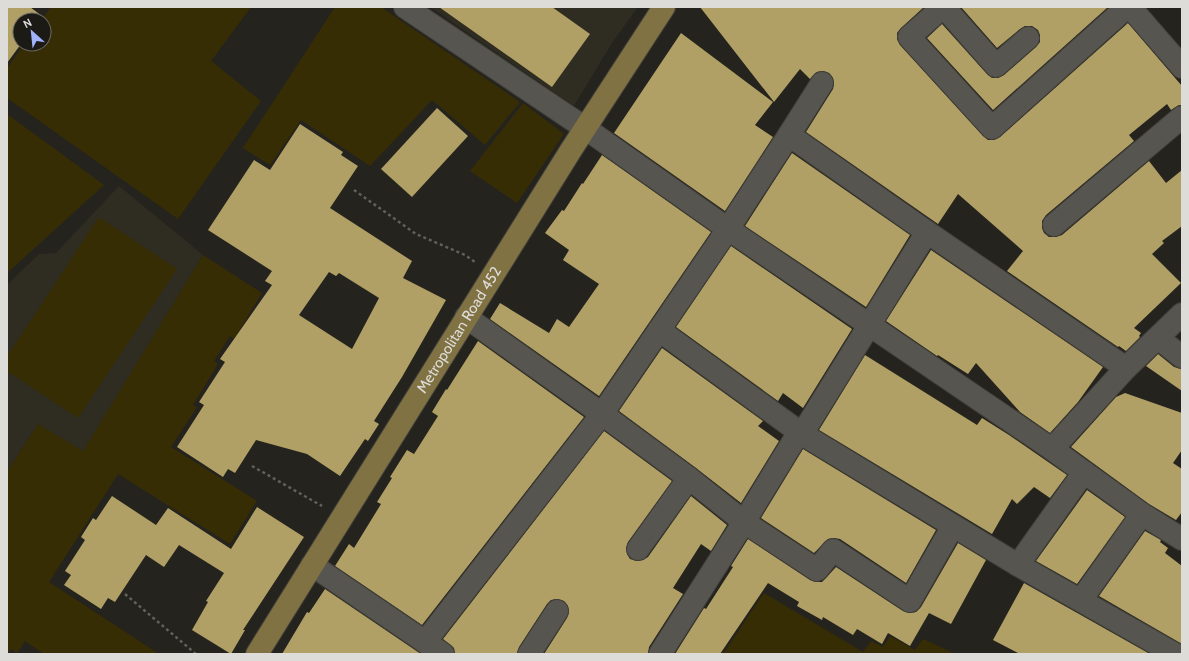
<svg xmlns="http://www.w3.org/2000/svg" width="1189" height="661" font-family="Cabin,sans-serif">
<rect width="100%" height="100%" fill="#25231e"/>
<!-- built -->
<g fill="#2f2c21">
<path d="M430 7H638L612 43 574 106Z"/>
<path d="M119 186 203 255 83 452 38 424 7 472V285L39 254 56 253Z"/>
</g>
<!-- green -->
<g fill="#372d05">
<path d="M51 7H251L211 61 261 101 178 219 7 98V68L24 44H44V20H41Z"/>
<path d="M335 7H381L520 102 485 145 432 100 370 166 301 120 270 165 243 148Z"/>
<path d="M523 103 564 134 517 203 470 171Z"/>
<path d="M7 114 104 185 7 273Z"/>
<path d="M99 217 177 269 78 418 7 371V356Z"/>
<path d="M203 255 262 293 234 339 230 336 214 361 218 364 193 405 197 407 171 447 257 501 230 544 118 474 49 582 159 654H44L25 641 17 653 11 649 7 654V472L38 424 83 451Z"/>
<path d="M764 593 863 652 871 641 883 647 890 636 915 650 923 639 951 652 950 654H723Z"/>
</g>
<!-- building -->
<g fill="#b1a065" fill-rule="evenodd">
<path d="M7 7H30L42 16 38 20H20L21 44 7 63Z"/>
<path d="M439 7H552L590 34 552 87Z"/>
<path d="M700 7H924L901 28 897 33V39L900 45 983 136 988 140H994L1000 137 1128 23 1182 86V105H1179L1171 110 1167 104 1129 135 1134 141 1046 215 1042 221V228L1044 233 1049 237H1056L1062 235 1149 161 1166 183 1182 170V226L1162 241 1164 243 1152 254 1181 283 1134 328 1141 333 1139 336 1140 337 1126 351 1119 346 1118 347 1007 271 1023 251 958 194 938 224 806 132 833 89 834 84 833 78 829 73 823 71 817 72 810 79 800 69 774 102Z"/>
<path d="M961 7H1108L993 110 927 38 942 24 987 74 992 78H998L1004 75 1036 47 1040 42V35L1038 30 1032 26H1025L1020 29 997 48Z"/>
<path d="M681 33 773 102 755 125 773 137 725 211 614 133Z"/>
<path d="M437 108 468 136 412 197 381 169Z"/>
<path d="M300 124 343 152 341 155 358 166 330 208 412 261 403 278 446 300 402 377 374 421 379 424 368 441 365 439 340 476 307 454 256 440 235 473 228 469 223 477 177 447 204 405 199 402 225 362 220 359 272 285 265 281 272 271 208 230 254 160 270 170ZM329 272 336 276 339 273 379 298 352 349 299 315Z"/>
<path d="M792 153 910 235 866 307 745 226Z"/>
<path d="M602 155 711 232 599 396 490 319 500 303 549 333 557 319 569 327 599 284 563 260 569 250 545 233 562 210 564 211 582 183 583 184Z"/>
<path d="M731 246 852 329 803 408 783 393 778 401 676 327Z"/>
<path d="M931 250 1103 367 1078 402 1050 433 1020 412 976 363 968 374 938 355 937 356 886 321Z"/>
<path d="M478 341 584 417 422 625 335 566 349 544 354 548 381 504 377 502 392 478 390 477 407 450 414 454 438 416 432 412 446 389 447 390Z"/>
<path d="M662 348 763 421 758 426 779 441 741 503 696 468 619 411Z"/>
<path d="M1158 354 1174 367 1182 369V391L1146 366Z"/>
<path d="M865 355 977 425 982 418 1009 435 1067 475 1050 498 1034 487 1017 504 1012 499 992 534 819 430Z"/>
<path d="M1125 393 1182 413V450L1173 463 1182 469V512L1176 520 1149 504 1071 447 1116 397Z"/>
<path d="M604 431 672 481 628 542 626 548 627 554 630 559 637 561 643 560 648 557 691 496 727 525 711 551 701 544 673 588 683 594 649 647 648 654H544L567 618 569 612 568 606 564 601 557 599 551 600 547 604 519 647 517 654H455L454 648 443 639Z"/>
<path d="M803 449 936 530 906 583 840 539 834 538 828 539 814 553 761 518Z"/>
<path d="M1087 490 1125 517 1077 584 1036 561Z"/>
<path d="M112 496 156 525 168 508 231 549 257 507 304 537 243 630H245L231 654 192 630 208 602 206 601 224 573 179 545 164 567 146 555 115 602 108 598 101 609 64 585 71 575 65 571 85 540 81 537 93 518 96 520Z"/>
<path d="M1145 531 1161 540 1160 542 1168 548 1165 553 1182 566V644L1099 596Z"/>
<path d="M748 539 810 580 816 582H822L826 578 836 567 903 611 909 613 916 612 921 607 958 543 986 560 951 624 929 613 910 646 888 633 882 644 857 629 853 635 823 617 822 620 797 606 799 602 768 583 720 654H675L704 608 706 609 733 567 731 566Z"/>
<path d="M1024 583 1150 654H1020L993 640Z"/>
<path d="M325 589 418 652 421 654H282L307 612 309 613Z"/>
</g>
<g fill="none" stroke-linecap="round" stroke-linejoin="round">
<!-- minor casing -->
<g stroke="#403f3a" stroke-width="24">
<g id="minor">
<path d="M405 7 585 128 728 229 1052 449 1142 514 1182 539"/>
<path d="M943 7 909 37 992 128 1127 7"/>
<path d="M944 7 996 66 1028 38"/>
<path d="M1130 7 1182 67"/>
<path d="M789 135 822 83"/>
<path d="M1054 225 1182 117"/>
<path d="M466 317 602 414 689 478 744 522 817 570 833 550 910 601 953 526"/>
<path d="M659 330 802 434 1018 565 1175 654"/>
<path d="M1158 338 1182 357"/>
<path d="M1052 449 1126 368 1182 314"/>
<path d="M638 549 689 478"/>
<path d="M312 565 443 654"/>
<path d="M1018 565 1084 472"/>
<path d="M1081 600 1142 514"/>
<path d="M425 642 602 414 728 229 789 135 927 232 1126 368"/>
<path d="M529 654 557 611"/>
<path d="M660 654 744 522 796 437 802 434 927 232"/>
</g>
</g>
<!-- major casing -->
<g stroke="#403f3a" stroke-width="24">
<g id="major">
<path id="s1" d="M257 654 571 150 664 7"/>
</g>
</g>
<!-- path -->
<g stroke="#61605b" stroke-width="2.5" stroke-dasharray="3 3" stroke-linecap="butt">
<path d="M354 190 416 234 465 255 475 262"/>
<path d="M252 466 322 506"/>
<path d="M125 594 196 654"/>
</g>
<!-- minor -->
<use href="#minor" stroke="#57554f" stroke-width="22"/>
<!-- major -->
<use href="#major" stroke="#807242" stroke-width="22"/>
</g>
<g text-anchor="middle" stroke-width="4" stroke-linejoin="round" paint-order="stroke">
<!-- street labels -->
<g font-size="15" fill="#dddcd9" stroke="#1b1a15">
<text dy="5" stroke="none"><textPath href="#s1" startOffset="382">Metropolitan Road 452</textPath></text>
</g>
</g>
<!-- border -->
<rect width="1189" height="661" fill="none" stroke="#dddcd9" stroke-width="16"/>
<!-- north arrow -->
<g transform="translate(32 32) rotate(333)"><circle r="19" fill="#1b1a15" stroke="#696863"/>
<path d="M0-3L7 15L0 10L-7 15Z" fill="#a1b2fd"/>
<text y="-6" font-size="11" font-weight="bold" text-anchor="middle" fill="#dddcd9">N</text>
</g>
</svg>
